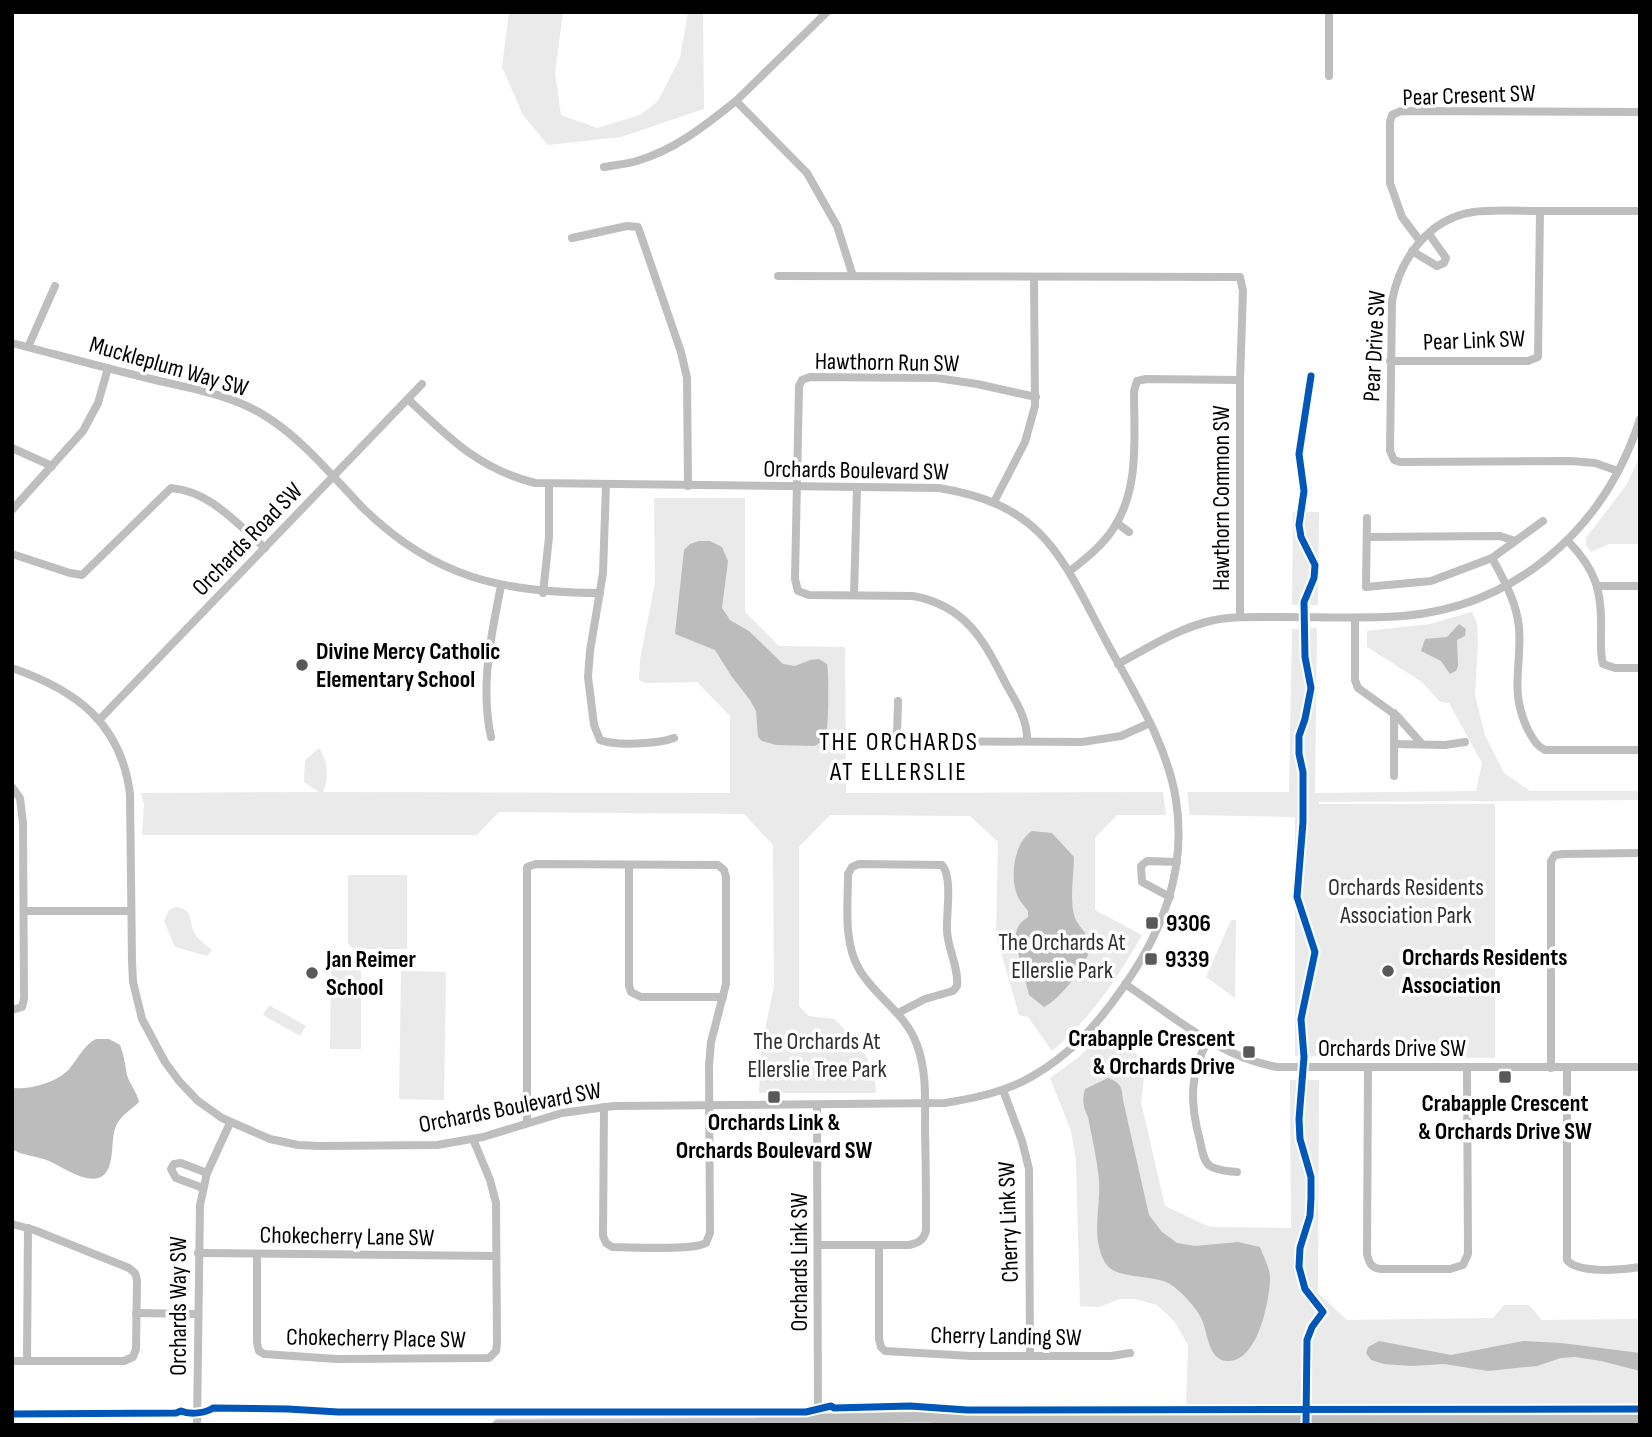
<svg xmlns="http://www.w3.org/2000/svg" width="1652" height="1437" font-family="'Sofia Sans Condensed',sans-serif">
<rect width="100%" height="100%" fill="#fff"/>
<!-- green -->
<g fill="#eaeaea">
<path d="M509 12H563L555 73 561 115 597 128 640 115 658 101 680 58 688 12H703L704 109 621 137 548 145 523 115 502 67Z"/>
<path d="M1640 456V544H1609L1591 552 1586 545V538L1627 484Z"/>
<path d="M654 498H745V612L779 646 845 647 846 793 1163 792 1166 815H1117L1095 838V910L1142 935C1118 978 1090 1019 1052 1051L1028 1017 1019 1015 996 935 998 842 970 816 830 815 799 847V1006L809 1016 834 1019C857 1041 875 1059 876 1093H759L761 1049 774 987 773 845 744 814 499 812 477 835H142L144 804 141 793 319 792 304 782 305 760 319 748C328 761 329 778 323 792L730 793V716L697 682 645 683 639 680 640 659 655 583Z"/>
<path d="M1293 512H1319L1318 605H1292Z"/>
<path d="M1472 612 1477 623 1478 642 1475 695 1485 735 1504 773 1530 791H1640V800L1319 802V804H1495V1058L1295 1056V817L1190 815 1187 792H1289L1292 629 1317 628 1315 793 1476 791 1482 763 1449 703 1440 702 1422 682 1367 647V631L1430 624Z"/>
<path d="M348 875H407V949H353L348 943Z"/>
<path d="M176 907C195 910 188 922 195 934 200 942 206 944 212 950L207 956 175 947 164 921 169 910Z"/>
<path d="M1231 920H1236L1235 998 1206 977Z"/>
<path d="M331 968H361V1049H330Z"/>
<path d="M401 971 446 972 444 1100 399 1099Z"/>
<path d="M269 1005 306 1026 300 1036 263 1015Z"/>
<path d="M1104 1032 1146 1061 1141 1102 1165 1206 1210 1227 1291 1228 1290 1080H1319L1318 1293 1347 1320 1493 1318 1504 1305H1529L1542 1320 1640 1319V1408H1186L1188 1345 1174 1321 1157 1305 1135 1299H1120L1099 1307 1080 1306 1076 1160 1071 1131 1050 1078 1080 1056Z"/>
</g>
<!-- water -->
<g fill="#bcbcbc">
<path d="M699 541H710L722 547 728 561 722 608 730 620 749 631 783 664 795 666 810 660 819 659 827 664C829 672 829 732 825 739 822 742 819 743 815 746L776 745 762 741 758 737 756 711 750 700 732 677 715 650 675 634 684 550 690 544Z"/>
<path d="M1459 624 1466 629 1465 636 1457 640 1458 666 1456 671 1450 674 1441 661 1421 651 1425 639 1447 637Z"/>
<path d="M1032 831 1052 833 1074 857C1074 875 1069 901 1075 918 1079 928 1091 936 1090 947 1089 964 1058 1001 1044 1007L1029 995 1015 941C1016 928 1018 924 1028 917V911C1025 906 1020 902 1018 897 1009 878 1014 842 1032 831Z"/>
<path d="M96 1039H109L120 1045C124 1055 125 1064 127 1075 130 1085 137 1092 139 1102 132 1109 119 1117 116 1126 112 1135 113 1148 111 1159 105 1197 68 1170 49 1161 37 1156 23 1156 12 1149V1088C30 1090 59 1082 70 1068 79 1057 84 1045 96 1039Z"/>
<path d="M1108 1078C1121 1083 1122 1087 1123 1100L1149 1215 1162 1232 1177 1243 1195 1246 1238 1242 1260 1247C1263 1256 1270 1268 1270 1277 1270 1300 1258 1362 1228 1361 1208 1361 1208 1333 1202 1320 1197 1308 1181 1291 1170 1284 1153 1274 1117 1280 1106 1264 1090 1240 1101 1206 1099 1180 1097 1159 1092 1138 1088 1117 1083 1107 1082 1100 1085 1089Z"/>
<path d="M1379 1341 1451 1355 1523 1341 1561 1343 1640 1353V1371L1601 1361 1575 1357 1561 1358 1537 1366 1488 1371 1444 1364 1412 1366 1384 1364 1371 1360 1366 1353 1368 1347Z"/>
</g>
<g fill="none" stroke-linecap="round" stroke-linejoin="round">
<!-- major casing -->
<g stroke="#dbdbdb" stroke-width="13">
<path id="major" d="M498 1425 756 1423 774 1420 925 1417 973 1421 1640 1420"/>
</g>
<!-- minor -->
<g stroke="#bebebe" stroke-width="8">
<path d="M827 12 736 101 807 173 837 226 853 276"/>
<path d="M1329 76V12"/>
<path d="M604 167C615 165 627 164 637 161 675 150 706 125 736 101"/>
<path d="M572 238 627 226 638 227 681 352 687 378 688 486"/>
<path d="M1420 241 1402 217 1390 183V122L1392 115 1401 111 1640 112"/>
<path d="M1412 251 1437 266 1444 263 1446 258 1429 234"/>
<path d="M778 276 1240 277 1243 291 1240 380V617"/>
<path d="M12 343C58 355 105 368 151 379 188 388 229 394 262 414 301 437 332 476 363 508 434 578 504 593 600 593"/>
<path d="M28 347 55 286"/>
<path d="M1390 361H1528L1538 357 1540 211"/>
<path d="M12 448 52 466"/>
<path d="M1618 471 1595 463 1571 461 1400 462 1394 460 1390 451 1392 301C1400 259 1428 219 1473 212 1494 209 1517 211 1538 211 1572 211 1606 211 1640 211"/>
<path d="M606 485 603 573 590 651 588 677 594 725 600 740C616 746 658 744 674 738"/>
<path d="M994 502 1025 442 1035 406 1034 277"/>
<path d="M12 510 83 431 98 403 108 368"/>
<path d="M1367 518 1366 587 1431 581 1492 558"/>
<path d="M1543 521 1492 558C1504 580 1517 603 1519 628 1522 667 1509 691 1528 730 1533 738 1536 746 1545 750H1640"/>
<path d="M1117 523 1129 532"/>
<path d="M1367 537 1500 536 1515 541"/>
<path d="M1568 541C1596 570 1602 591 1601 631 1601 642 1600 654 1603 664L1615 668H1640"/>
<path d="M12 554 70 573 82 575 171 488C210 491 237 524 265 548"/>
<path d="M1070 571C1085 559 1102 546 1113 529 1140 489 1134 437 1134 391L1137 381 1146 379 1240 380"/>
<path d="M1598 586H1640"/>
<path d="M543 593 549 537V484"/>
<path d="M854 595 857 488"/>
<path d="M1355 618V680L1358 688 1397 716 1422 744"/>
<path d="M1118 664C1148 648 1177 629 1210 621 1232 616 1256 617 1279 617 1314 617 1350 618 1385 617 1508 614 1603 534 1640 419"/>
<path d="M12 668C76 690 121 723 130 794L132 961 133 982 142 1019 165 1062 179 1081 198 1101 222 1118 270 1139 298 1145 320 1146 437 1145 483 1137 562 1113 614 1106 945 1103C975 1098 1005 1092 1031 1077 1070 1055 1097 1025 1122 989 1162 933 1187 871 1176 800 1167 743 1133 691 1106 641 1061 556 1044 505 939 488L535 483C479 469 449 438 408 399"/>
<path d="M898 701 897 735 909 741 1082 742 1121 736 1150 723"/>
<path d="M1394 713V776"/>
<path d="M100 719 422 384"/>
<path d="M491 737C480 687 491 635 501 586"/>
<path d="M1027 741C1028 721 1017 703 1007 686 984 641 967 606 913 596L809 595 798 591 795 579 799 386 802 380 810 377 937 378 977 384 1036 397"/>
<path d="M1394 744 1445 745 1465 742"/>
<path d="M12 787 20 798 23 823 24 999 22 1007 12 1010"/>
<path d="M629 865V986L631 992 641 997H723"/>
<path d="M1170 897 1142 882 1141 866 1147 861 1177 862"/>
<path d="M24 911H131"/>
<path d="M1125 984C1173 1016 1219 1057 1277 1067H1640"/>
<path d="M1208 1040C1189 1075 1190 1104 1200 1141 1202 1149 1203 1161 1210 1166 1217 1171 1229 1171 1237 1172"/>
<path d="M1368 1068 1367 1254C1369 1263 1371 1268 1381 1269H1450L1463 1265 1468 1254 1467 1067"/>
<path d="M1551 1068V861L1555 855 1563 854 1640 853"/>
<path d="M1567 1068V1260C1578 1274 1623 1270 1640 1267"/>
<path d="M1003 1090 1022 1141 1029 1169 1030 1356"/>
<path d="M817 1105 818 1425"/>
<path d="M527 1123V867L536 864 718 865 724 870 726 877V984L711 1042 709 1066 710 1233 706 1243C691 1251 632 1247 612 1247L606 1243 603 1236 604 1107"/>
<path d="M203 1188 176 1178 171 1169 174 1164 181 1163 207 1173"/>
<path d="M12 1224 34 1230 129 1268 135 1273 137 1280 136 1349 133 1357 124 1361H12"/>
<path d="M818 1245H909C918 1243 923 1241 926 1231 926 1198 926 1164 925 1130 925 1101 927 1072 917 1045 906 1013 875 997 859 969 843 941 848 905 848 874L852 867 859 864 942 865C953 878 946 914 947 931 948 950 959 968 957 986L953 991 925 999 898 1013"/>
<path d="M879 1245V1339L881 1347 885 1351 971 1356H1111L1130 1353"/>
<path d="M198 1253 496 1256"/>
<path d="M257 1254V1343L259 1351 264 1354 337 1359 489 1358 496 1351 497 1343 496 1203 490 1180 473 1139"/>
<path d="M136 1313 198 1314"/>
<path d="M27 1361 28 1228"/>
<path d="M197 1425 200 1205 207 1173 230 1123"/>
</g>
<!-- major -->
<use href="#major" stroke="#bdbdbd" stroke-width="10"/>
<!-- cycleway casing -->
<g stroke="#fff" stroke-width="11">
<g id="cycleway">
<path d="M12 1414 176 1413 181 1411C190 1415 206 1413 213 1408L288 1409 338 1412H806L831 1406 834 1408 910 1406 967 1410 1640 1409"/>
<path d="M1306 1425 1307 1340 1312 1327 1323 1312 1305 1289 1299 1267 1300 1248 1310 1216 1311 1198V1177L1300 1139 1299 1119 1304 1057 1301 1019 1315 952 1297 897 1303 822V772L1299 754V736L1305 719 1311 688 1305 657 1304 602 1314 578 1315 565 1301 537 1299 525 1304 491 1299 454 1311 376"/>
</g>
</g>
<!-- cycleway -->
<use href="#cycleway" stroke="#0057b8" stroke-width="7"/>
</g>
<!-- markers -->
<g fill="#595959" stroke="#fff" stroke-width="2.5">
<circle cx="302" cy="665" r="7"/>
<rect x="1145" y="916" width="14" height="14" rx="3.5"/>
<rect x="1144" y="952" width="14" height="14" rx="3.5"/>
<circle cx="1388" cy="971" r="7"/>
<circle cx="312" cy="973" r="7"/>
<rect x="1242" y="1045" width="14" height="14" rx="3.5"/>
<rect x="1498" y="1070" width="14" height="14" rx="3.5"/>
<rect x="767" y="1090" width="14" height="14" rx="3.5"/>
</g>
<g text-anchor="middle" stroke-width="7" stroke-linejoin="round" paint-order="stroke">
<!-- street labels -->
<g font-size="24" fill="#000" stroke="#fff">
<text transform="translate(1469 95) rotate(-2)" y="8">Pear Cresent SW</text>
<text transform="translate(1474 340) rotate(-2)" y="8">Pear Link SW</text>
<text transform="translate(1374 346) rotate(-87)" y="8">Pear Drive SW</text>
<text transform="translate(887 362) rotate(1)" y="8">Hawthorn Run SW</text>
<text transform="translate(169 366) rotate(16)" y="8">Muckleplum Way SW</text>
<text transform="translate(856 470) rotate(1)" y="8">Orchards Boulevard SW</text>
<text transform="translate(1221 498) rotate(-90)" y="8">Hawthorn Common SW</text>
<text transform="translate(247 539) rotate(-46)" y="8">Orchards Road SW</text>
<text x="1392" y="1056">Orchards Drive SW</text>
<text transform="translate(510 1107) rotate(-11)" y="8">Orchards Boulevard SW</text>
<text transform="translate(1008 1222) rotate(-92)" y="8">Cherry Link SW</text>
<text transform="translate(347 1236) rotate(1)" y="8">Chokecherry Lane SW</text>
<text transform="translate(799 1262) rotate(-90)" y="8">Orchards Link SW</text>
<text transform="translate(178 1306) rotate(-90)" y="8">Orchards Way SW</text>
<text transform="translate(1006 1336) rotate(1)" y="8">Cherry Landing SW</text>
<text transform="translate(376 1338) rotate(1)" y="8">Chokecherry Place SW</text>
</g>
<!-- poi labels -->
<g font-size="24" font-weight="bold" fill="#000" stroke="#fff" text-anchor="start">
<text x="316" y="659">Divine Mercy Catholic<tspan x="316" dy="28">Elementary School</tspan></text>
<text x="1166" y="931">9306</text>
<text x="1402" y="965">Orchards Residents<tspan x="1402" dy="28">Association</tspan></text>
<text x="326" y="967">Jan Reimer<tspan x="326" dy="28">School</tspan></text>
<text x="1165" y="967">9339</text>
<text x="1235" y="1046" text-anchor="end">Crabapple Crescent<tspan x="1235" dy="28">&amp; Orchards Drive</tspan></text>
<text x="1505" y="1111" text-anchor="middle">Crabapple Crescent<tspan x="1505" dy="28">&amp; Orchards Drive SW</tspan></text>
<text x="774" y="1130" text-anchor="middle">Orchards Link &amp;<tspan x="774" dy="28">Orchards Boulevard SW</tspan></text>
</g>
<!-- park labels -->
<g font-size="24" fill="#303030" stroke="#fff">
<text x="1406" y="895">Orchards Residents<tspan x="1406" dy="28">Association Park</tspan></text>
<text x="1062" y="950">The Orchards At<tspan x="1062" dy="28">Ellerslie Park</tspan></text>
<text x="817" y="1049">The Orchards At<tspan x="817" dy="28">Ellerslie Tree Park</tspan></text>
</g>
<!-- neighbourhood labels -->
<g font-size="26" letter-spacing="2" fill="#000" stroke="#fff">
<text x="899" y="750">THE ORCHARDS<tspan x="899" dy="30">AT ELLERSLIE</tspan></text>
</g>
</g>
<!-- border -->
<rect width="1652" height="1437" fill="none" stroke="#000000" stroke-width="28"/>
</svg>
